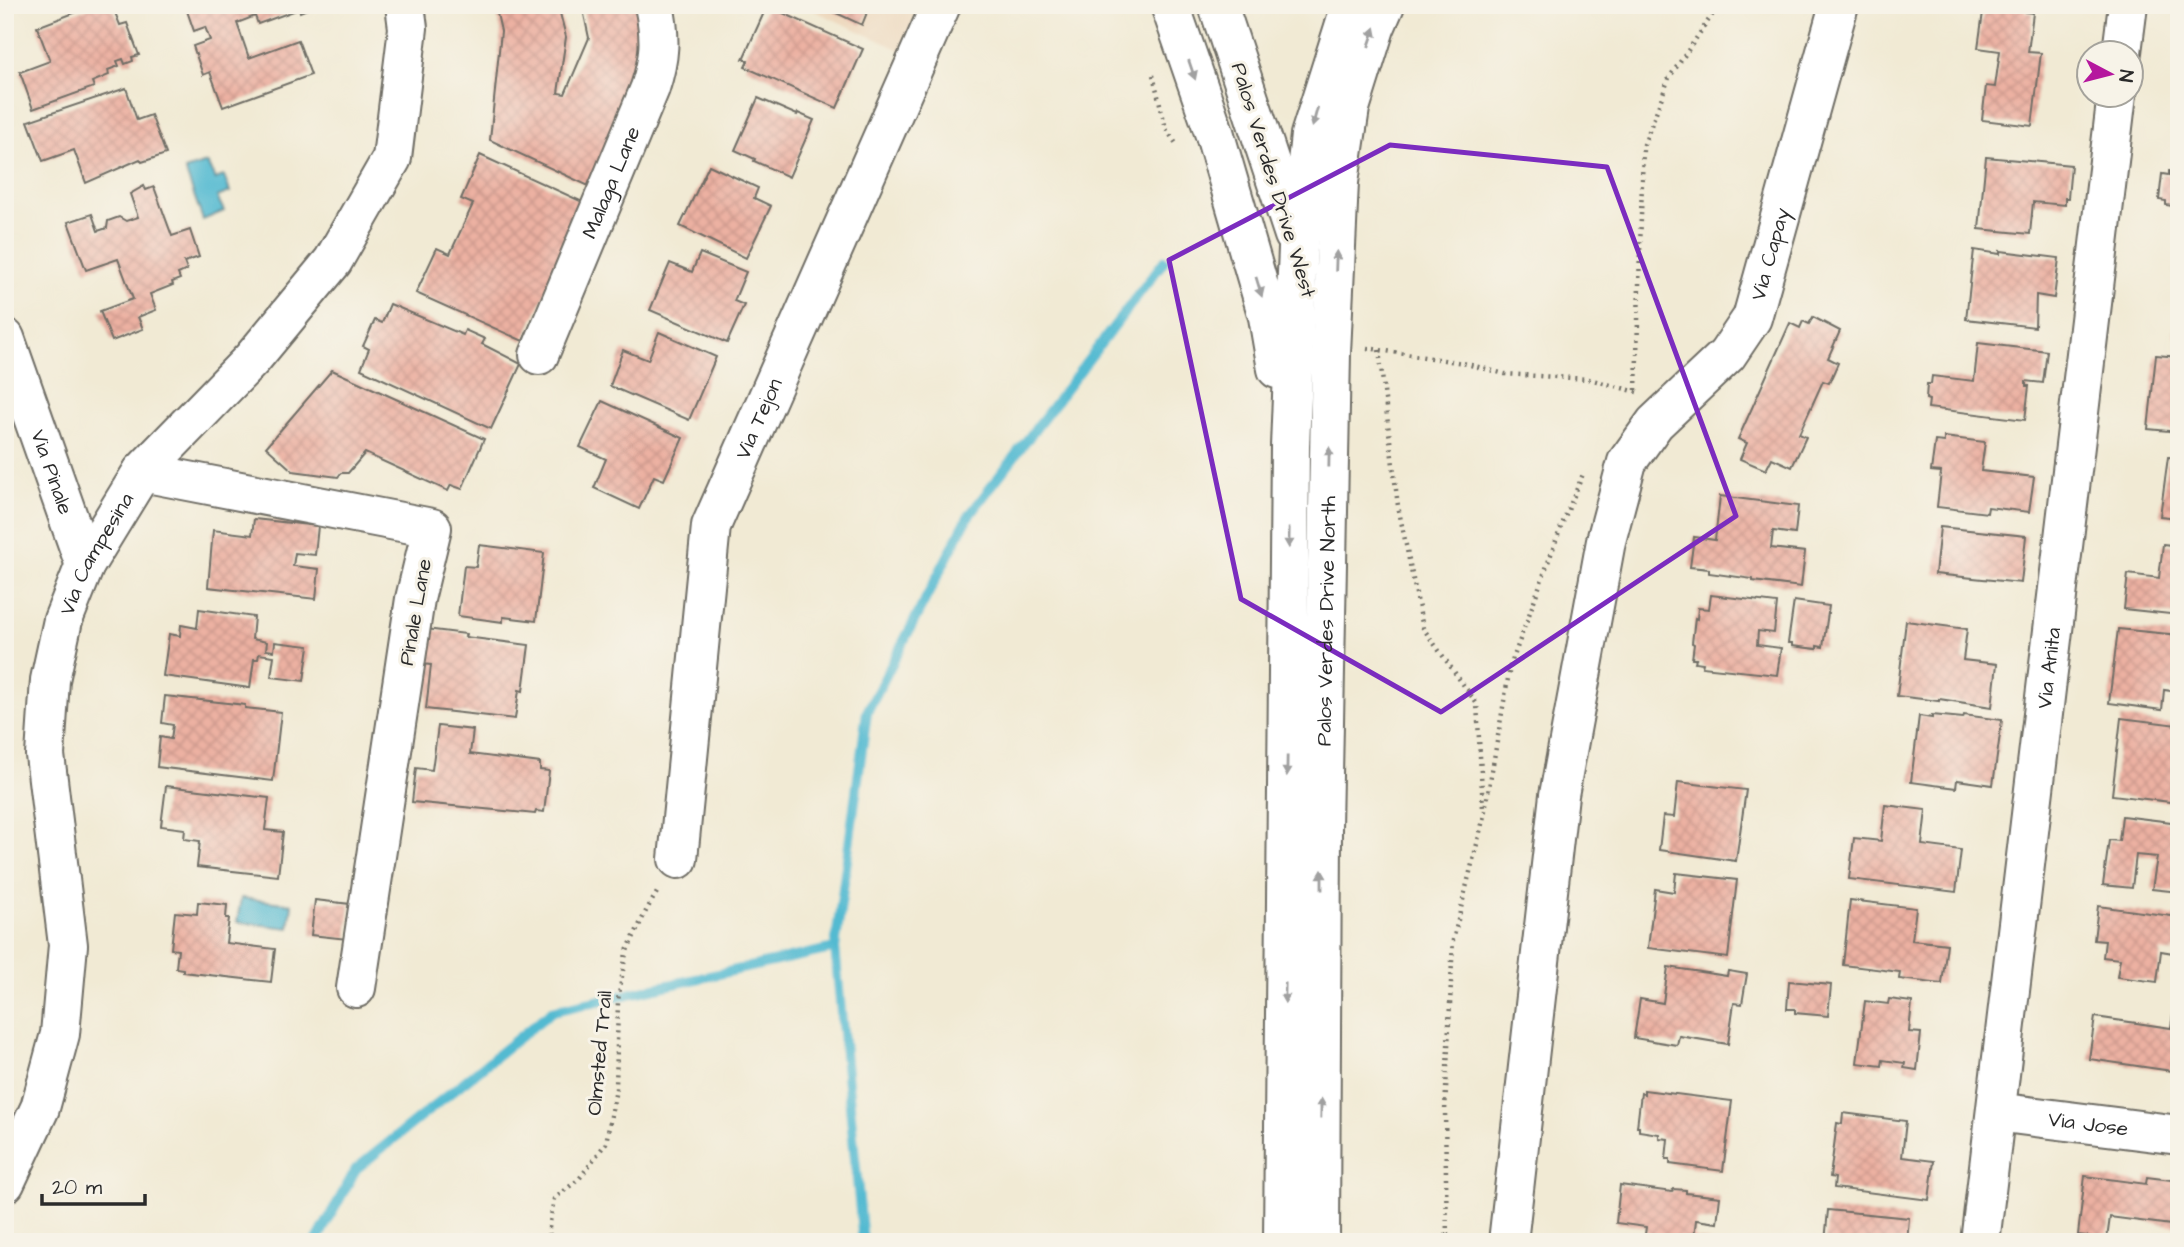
<svg xmlns="http://www.w3.org/2000/svg" width="2184" height="1247" font-family="'Architects Daughter',sans-serif">
<defs>
<pattern id="building-cross-hatch" width="8" height="8" patternUnits="userSpaceOnUse" patternTransform="scale(1.75)"><rect width="8" height="8" fill="#ecb1a2"/><path d="M0 0l8 8M0 8l8-8" fill="none" stroke="#cb988c"/></pattern>
</defs>
<rect width="100%" height="100%" fill="#f7f3e8"/>
<filter id="ink" filterUnits="userSpaceOnUse"><feTurbulence type="fractalNoise" baseFrequency=".0143" numOctaves="2"/><feDisplacementMap in="SourceGraphic" scale="14" xChannelSelector="R" yChannelSelector="G"/><feConvolveMatrix kernelMatrix="1 2 1 2 8 2 1 2 1" color-interpolation-filters="sRGB"/></filter>
<filter id="wash" filterUnits="userSpaceOnUse"><feTurbulence type="fractalNoise" baseFrequency=".00686" numOctaves="4" result="noise"/><feDisplacementMap in="SourceGraphic" scale="28" xChannelSelector="R" yChannelSelector="G"/><feGaussianBlur stdDeviation="1.57" result="paint"/><feColorMatrix in="noise" values="0 0 0 0 0 0 0 0 0 0 0 0 0 0 0 0 0 1.4 0 .05"/><feComposite in="paint" operator="in"/></filter>
<g filter="url(#wash)">
<rect width="100%" height="100%" fill="#f1ead4"/>
<!-- built -->
<path fill="#edd7bb" d="M802 5H922L905 52Z"/>
<!-- water -->
<g fill="#53bad1" stroke="#3f727e" stroke-width="2">
<path d="M207 163 215 179 224 176 230 192 217 197 224 211 203 220 185 170Z"/>
<path d="M241 898 292 904 289 928 237 922Z"/>
</g>
<g fill="none" stroke-linecap="round" stroke-linejoin="round">
<!-- stream -->
<g stroke="#53bad1" stroke-width="10">
<path d="M316 1242 356 1169 552 1011 835 948"/>
<path d="M863 1242 835 948 867 712 968 517 1164 261"/>
</g>
</g>
<g id="blocks">
<!-- building -->
<g fill="url(#building-cross-hatch)">
<path d="M95 5H112L120 25 127 23 139 55 132 57 133 61 125 64 123 59 117 61 119 66 108 70 109 75 92 82 94 87 33 109 20 72 50 61 37 27Z"/>
<path d="M185 5H317L300 12 299 9 258 24 255 16 237 23 249 58 298 40 311 75 223 107 210 72 203 75 193 46 210 40 205 27 194 31Z"/>
<path d="M495 5H558L566 37 558 93 565 94 589 38 582 5H648L659 44 593 188 490 140 501 31Z"/>
<path d="M819 5H870L862 25Z"/>
<path d="M1984 5H2026L2025 12 2033 13 2028 52 2041 53 2032 126 1982 120 1986 86 1995 87 2000 51 1978 48Z"/>
<path d="M766 8 771 10 772 8 863 49 837 108 745 67 748 61 743 59Z"/>
<path d="M126 88 137 120 151 115 166 154 142 162 140 159 86 183 74 150 43 161 28 121Z"/>
<path d="M758 98 797 115 798 113 814 120 789 177 754 161 755 159 735 150Z"/>
<path d="M480 155 587 204 523 341 416 293 437 248 450 254 473 204 461 199Z"/>
<path d="M1986 157 2071 165 2068 198H2065V205L2033 202 2030 234 1979 229Z"/>
<path d="M709 165 758 188 754 198 771 206 746 258 680 226Z"/>
<path d="M2169 171 2179 172V207L2166 205V201L2159 200 2162 174 2169 175Z"/>
<path d="M144 186 146 190 154 187 172 236 190 230 199 257 184 262 187 270 178 274 180 279 172 282 173 285 150 294 156 310 138 317 143 329 112 341 100 311 133 299 118 259 86 270 68 222 92 214 98 231 107 228 108 221 119 217 126 221 138 217 130 194Z"/>
<path d="M1974 250 2000 254V251L2059 258 2054 298 2036 295 2035 327 1966 319Z"/>
<path d="M700 253 746 272 734 301 744 305 727 343 650 310 670 263 692 272Z"/>
<path d="M2177 302 2179 303V337L2174 336Z"/>
<path d="M390 304 463 335 465 330 485 339 482 344 521 364 491 429 361 369 369 349 363 346 375 320 382 323Z"/>
<path d="M1813 317 1840 331 1828 358 1838 363 1829 383 1823 381 1799 434 1806 437 1792 467 1772 458 1766 470 1740 459 1747 443 1738 439 1790 323 1800 328 1803 321 1809 324Z"/>
<path d="M659 332 716 357 689 420 610 386 623 350 648 360Z"/>
<path d="M1978 343 2047 351 2043 383 2026 381V386H2029L2025 420 1928 408 1929 400 1926 399 1927 384H1931L1932 376 1974 381Z"/>
<path d="M2156 355 2179 357V432L2148 429Z"/>
<path d="M332 370 484 439 462 489 451 485 448 491 365 453 348 473H341L338 477 293 471 266 447Z"/>
<path d="M602 401 683 438 664 480 654 476 639 509 594 488 606 459 580 447Z"/>
<path d="M1944 437 1985 442 1981 471 2034 477 2029 512 1988 507 1987 513 1937 507 1941 472 1931 471 1935 441 1944 442Z"/>
<path d="M2168 457 2179 458V518L2160 516Z"/>
<path d="M1720 496 1798 506 1795 534 1773 531 1771 548 1805 552 1801 587 1753 581V579L1709 573V569L1690 567 1694 537 1715 540Z"/>
<path d="M254 519 318 526 315 555 295 553 293 566 319 569 316 599 208 587 213 530 252 535Z"/>
<path d="M1940 527 2026 536 2021 583 1935 574Z"/>
<path d="M2163 544 2179 546V615L2124 609 2128 574 2159 578Z"/>
<path d="M479 545 544 553 536 621 503 617V622L458 616 464 566 476 567Z"/>
<path d="M1711 595 1777 603 1774 633 1758 631 1757 645 1781 648 1777 675 1702 667 1703 663 1695 662 1696 659H1692L1694 644 1692 643 1695 618 1697 619 1698 608 1709 609Z"/>
<path d="M1794 601 1829 606 1823 647 1817 646V649L1792 646V643H1788Z"/>
<path d="M199 609 254 617 252 639 267 642 266 650 274 651 275 642 309 646 304 681 271 677 274 656 259 654 258 659H254L250 688 163 676 169 634 180 636 181 625 197 628Z"/>
<path d="M1906 621 1967 629 1963 660 1997 664 1992 707 1939 699V701L1897 696Z"/>
<path d="M426 629 466 634 465 637 529 645 523 691 519 690 515 719 426 709 431 665 422 664Z"/>
<path d="M2118 629 2179 635V692L2164 690 2162 710 2109 703Z"/>
<path d="M165 696 245 705V708L281 712 273 781 157 767 160 737 171 739 173 725 162 723Z"/>
<path d="M1932 715 1963 718 1964 715 2002 720 1993 785 1957 780 1956 788 1911 782 1919 716 1932 718Z"/>
<path d="M2121 718 2178 725 2176 746H2179V803L2112 795Z"/>
<path d="M438 726 473 730 470 754 540 763V770L549 771 544 812 536 811 535 814 412 802 416 768 432 770Z"/>
<path d="M1678 782 1746 790 1736 861 1659 850 1663 816 1674 817Z"/>
<path d="M166 786 269 798 265 830 283 832 278 876 197 867 200 841 184 839 185 829 161 826Z"/>
<path d="M1885 805 1926 810 1922 845 1961 850 1956 892 1849 879 1854 838 1881 841Z"/>
<path d="M2122 816 2179 823V892L2152 889 2157 857 2136 855 2132 888 2103 885 2109 840 2119 841Z"/>
<path d="M1676 873 1737 880 1728 958 1648 948 1655 889 1674 892Z"/>
<path d="M315 900 350 904 347 939 311 935Z"/>
<path d="M1850 900 1916 908 1912 940 1947 944 1942 984 1899 979 1900 972 1843 965Z"/>
<path d="M198 902 227 905 226 918H229L226 943 275 949 271 982 183 972V969L176 968 178 950 171 949 175 912 197 914Z"/>
<path d="M2098 906 2179 917V951L2173 950V953L2161 951 2157 982 2117 977 2120 959 2103 957 2105 941 2094 940Z"/>
<path d="M1668 967 1727 976 1728 971 1747 974 1742 1004 1734 1003 1728 1044 1679 1036 1677 1045 1634 1038 1640 999 1663 1003Z"/>
<path d="M1789 981 1831 985 1828 1016 1795 1013V1009H1787Z"/>
<path d="M1889 999 1912 1002 1909 1032 1921 1033 1917 1070 1904 1068 1905 1063 1883 1060 1882 1066 1857 1063 1865 1001 1888 1004Z"/>
<path d="M2174 1006H2179V1072L2089 1059 2095 1017 2171 1028Z"/>
<path d="M1644 1090 1732 1101 1723 1171 1670 1164V1159H1666L1668 1139 1659 1138V1134L1639 1131V1127H1637L1641 1093 1644 1094Z"/>
<path d="M1843 1113 1906 1121 1902 1157 1934 1161 1929 1200 1834 1188 1835 1178 1830 1177 1837 1123 1842 1124Z"/>
<path d="M2085 1176 2146 1184 2147 1177 2179 1181V1226L2110 1217 2107 1239 2078 1235Z"/>
<path d="M1620 1185 1672 1192 1673 1189 1686 1190V1193L1720 1197 1717 1223 1696 1220 1694 1238 1712 1242H1644L1646 1227 1616 1223Z"/>
<path d="M1828 1210 1909 1218 1907 1242H1825Z"/>
</g>
</g>
</g>
<g filter="url(#ink)">
<use href="#blocks" fill-opacity="0" stroke="#706e66" stroke-width="2"/>
<g fill="none" stroke-linecap="round" stroke-linejoin="round">
<!-- minor casing -->
<g stroke="#706e66" stroke-width="42">
<g id="minor">
<path d="M2122 52 2128 5"/>
<path id="s1" d="M5 338 85 565"/>
<path id="s2" d="M539 355 650 88C660 57 661 38 654 5"/>
<path d="M142 472 432 528 415 599 356 988"/>
<path id="s3" d="M678 859 711 526 941 5"/>
<path id="s4" d="M1996 1112 2179 1135"/>
<path id="s5" d="M5 1183 40 1108 60 1034 68 945 45 755 50 680 63 620 85 565 142 472 252 359 333 261 392 158 408 28 405 5"/>
<path id="s6" d="M1508 1242 1559 795 1606 541 1627 462 1655 423 1727 355 1752 318 1839 5"/>
<path id="s7" d="M1980 1242 2117 94"/>
</g>
</g>
<!-- major casing -->
<g stroke="#706e66" stroke-width="42">
<g id="major">
<path d="M1170 5 1215 135 1268 317 1277 369"/>
<path d="M1218 5 1294 235"/>
<path d="M1283 1242 1290 446 1298 248 1310 135 1351 5"/>
<path id="s8" d="M1320 1242 1322 828 1331 353 1339 182 1350 108 1375 28 1385 5"/>
</g>
</g>
<!-- path -->
<g stroke="#706e66" stroke-width="4.5" stroke-dasharray="2 5" stroke-linecap="butt">
<path d="M1128 5 1134 17"/>
<path d="M1153 75 1166 129 1177 145"/>
<path d="M1367 348 1463 363 1505 374 1589 379 1637 392"/>
<path d="M1379 350 1398 506 1423 628 1477 704 1483 808"/>
<path d="M1636 390 1643 147 1669 78 1719 5"/>
<path d="M550 1242 549 1228 554 1199 579 1179 606 1143 616 1089 618 1000 626 953 647 909 659 889"/>
<path d="M1447 1242 1445 1111 1453 940 1484 816 1510 667 1561 527 1583 474"/>
</g>
<!-- minor -->
<use href="#minor" stroke="#fff" stroke-width="38"/>
<!-- major -->
<use href="#major" stroke="#fff" stroke-width="38"/>
</g>
<!-- one-way arrows -->
<defs><path id="oneway-solid" d="M-6-.8H1V-3.2L6.5 0L1 3.2V.8H-6Z" transform="scale(1.75)"/></defs>
<g fill="#a0a0a0">
<use href="#oneway-solid" transform="translate(1372 37) rotate(-71)"/>
<use href="#oneway-solid" transform="translate(1192 70) rotate(71)"/>
<use href="#oneway-solid" transform="translate(1315 117) rotate(105)"/>
<use href="#oneway-solid" transform="translate(1336 261) rotate(-88)"/>
<use href="#oneway-solid" transform="translate(1259 287) rotate(73)"/>
<use href="#oneway-solid" transform="translate(1329 457) rotate(-89)"/>
<use href="#oneway-solid" transform="translate(1289 538) rotate(91)"/>
<use href="#oneway-solid" transform="translate(1287 766) rotate(91)"/>
<use href="#oneway-solid" transform="translate(1322 880) rotate(-90)"/>
<use href="#oneway-solid" transform="translate(1285 993) rotate(91)"/>
<use href="#oneway-solid" transform="translate(1321 1108) rotate(-89)"/>
</g>
</g>
<!-- marked area -->
<path fill="none" stroke="#7b2cbf" stroke-width="5" stroke-linejoin="round" d="M1390 145 1607 167 1736 516 1441 712 1241 599 1169 260Z"/>
<g text-anchor="middle" stroke-width="6" stroke-linejoin="round" paint-order="stroke">
<!-- street labels -->
<g font-size="21" fill="#2b2b2b" stroke="#f7f3e8">
<text transform="translate(1274 180) rotate(73)" y="7">Palos Verdes Drive West</text>
<text dy="7" stroke="none"><textPath href="#s2" startOffset="187">Malaga Lane</textPath></text>
<text dy="7" stroke="none"><textPath href="#s6" startOffset="1048">Via Capay</textPath></text>
<text dy="7" stroke="none"><textPath href="#s3" startOffset="452">Via Tejon</textPath></text>
<text dy="7" stroke="none"><textPath href="#s1" startOffset="142">Via Pinale</textPath></text>
<text dy="7" stroke="none"><textPath href="#s5" startOffset="651">Via Campesina</textPath></text>
<text transform="translate(415 612) rotate(-80)" y="7">Pinale Lane</text>
<text dy="7" stroke="none"><textPath href="#s8" startOffset="621">Palos Verdes Drive North</textPath></text>
<text dy="7" stroke="none"><textPath href="#s7" startOffset="578">Via Anita</textPath></text>
<text transform="translate(599 1053) rotate(-85)" y="7">Olmsted Trail</text>
<text dy="7" stroke="none"><textPath href="#s4" startOffset="93">Via Jose</textPath></text>
</g>
</g>
<!-- margin -->
<rect width="2184" height="1247" fill="none" stroke="#f7f3e8" stroke-width="28"/>
<!-- north arrow -->
<g transform="translate(2110 74) rotate(97)"><circle r="33" fill="#f7f3e8" stroke="#a5a39c" stroke-width="2"/>
<path d="M0-5L12 26L0 18L-12 26Z" fill="#b5179e"/>
<text y="-10" font-size="19" font-weight="bold" text-anchor="middle" fill="#2b2b2b">N</text>
</g>
<!-- scale -->
<path d="M42 1194v10h103v-10" fill="none" stroke="#2b2b2b" stroke-width="3.5"/>
<text x="52" y="1194" font-size="21" fill="#2b2b2b" stroke="#f7f3e8" stroke-width="5" paint-order="stroke">20 m</text>
</svg>
